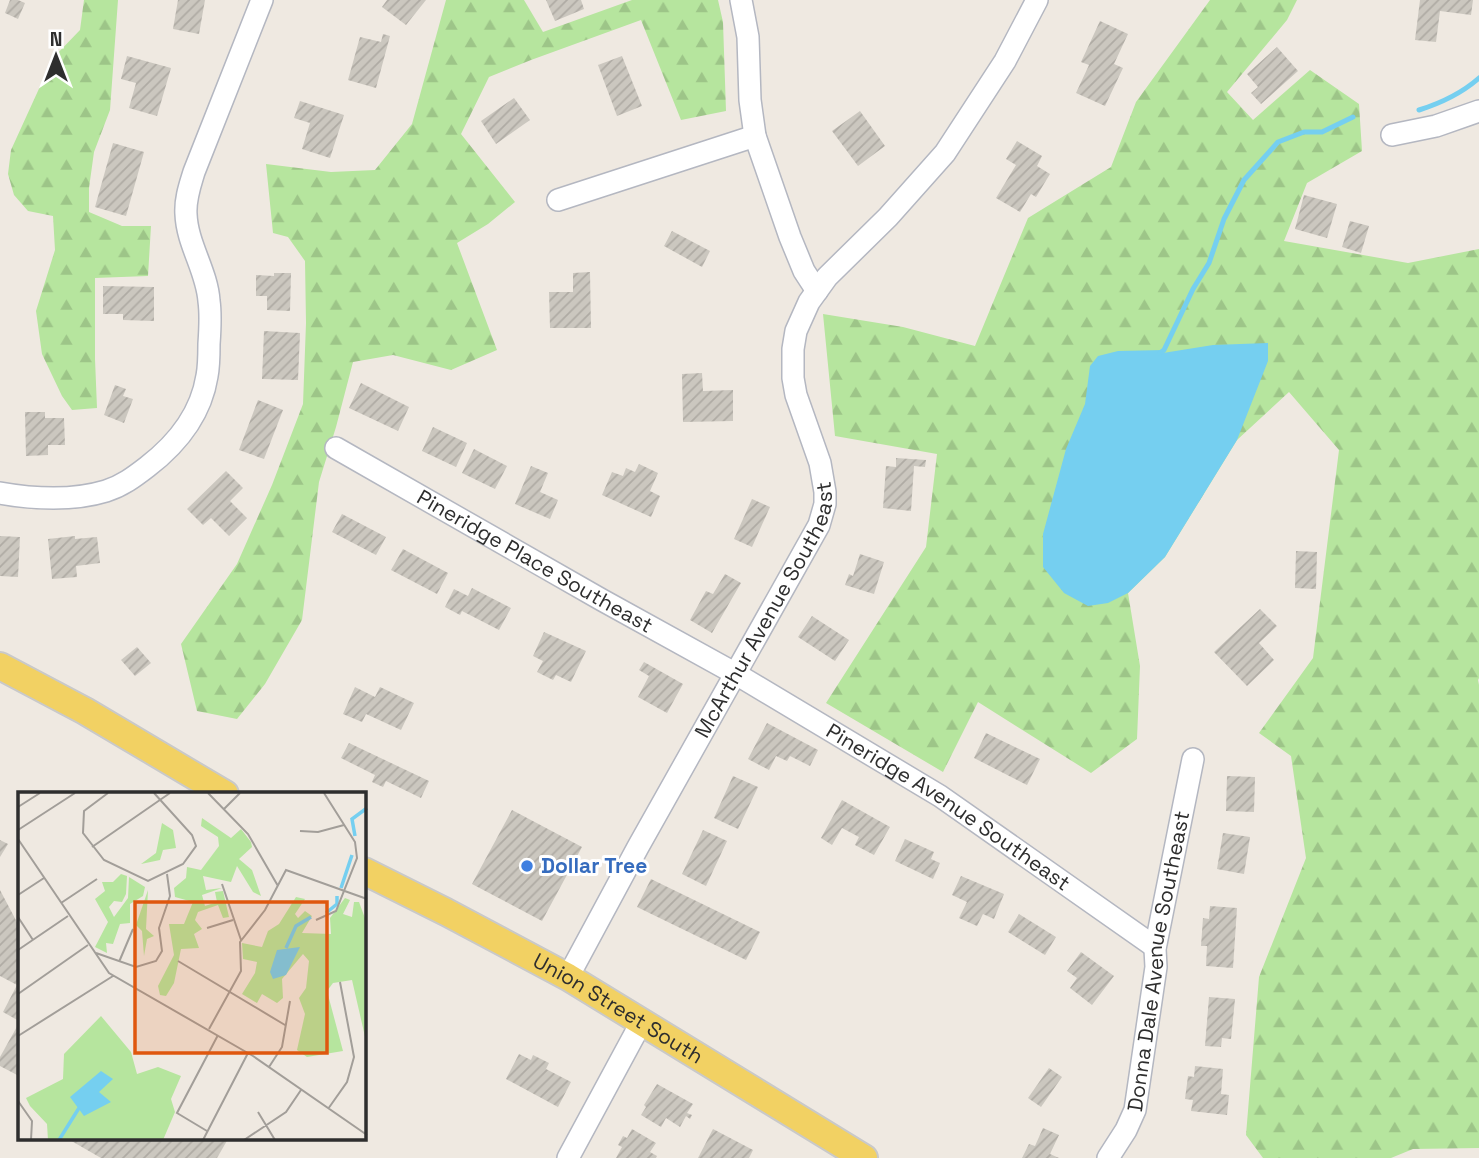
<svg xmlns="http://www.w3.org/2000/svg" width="1479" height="1158" font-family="'Space Grotesk',sans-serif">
<defs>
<pattern id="forest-firs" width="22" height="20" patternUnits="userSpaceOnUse" patternTransform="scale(1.75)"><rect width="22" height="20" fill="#b6e59e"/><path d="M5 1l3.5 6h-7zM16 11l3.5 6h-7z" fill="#9dc588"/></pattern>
<pattern id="building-hatch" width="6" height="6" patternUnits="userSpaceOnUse" patternTransform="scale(1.75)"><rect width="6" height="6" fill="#cbc7bf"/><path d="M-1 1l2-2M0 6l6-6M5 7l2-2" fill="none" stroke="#afaba4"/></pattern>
</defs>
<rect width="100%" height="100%" fill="#efe9e1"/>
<!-- forest -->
<g fill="url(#forest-firs)">
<path d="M84 0H118L110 110 94 152 89 188V212L122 226H151L148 276 95 278V359L97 408 72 410 62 396 42 354 36 311 55 250 53 216 28 211 14 195 8 174 11 150 53 58 80 30Z"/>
<path d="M446 0H524L543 32 632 0H718L723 22 726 111 681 120 641 20 531 60 489 77 461 134 515 202 488 224 457 243 497 350 451 370 393 355 353 362 336 427 319 482 302 620 265 684 237 719 197 711 181 644 237 564 272 485 303 404 306 323 305 261 288 237 273 233 266 164 331 172 375 170 412 124Z"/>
<path d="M1210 0H1297L1287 20 1227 92 1253 120 1310 70 1359 104 1362 151 1307 183 1284 241 1408 263 1479 249V678L1478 680 1479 685V1148L1413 1149 1391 1158H1263L1246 1135 1259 977 1306 858 1291 756 1259 733 1313 658 1339 450 1289 392 1237 440 1165 557 1128 593 1140 666 1137 739 1091 773 978 702 943 772 826 703 926 547 937 454 835 436 823 314 903 327 975 346 1028 218 1111 167 1136 102Z"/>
</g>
<!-- water -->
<path fill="#75cff0" d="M1268 343V361L1237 440 1165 557 1128 593 1108 603 1088 606 1064 593 1043 567V534L1066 449 1085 404 1090 366 1098 356 1118 351 1164 350 1163 353 1213 345Z"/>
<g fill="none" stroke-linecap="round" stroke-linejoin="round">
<!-- stream -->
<g stroke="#75cff0" stroke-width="5">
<path d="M1419 110C1441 103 1462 93 1479 78"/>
<path d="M1160 353 1164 350 1193 289 1209 263 1224 219 1244 180 1278 142 1304 132H1322L1353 117"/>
</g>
</g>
<!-- building -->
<g fill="url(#building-hatch)">
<path d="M10 0H18L25 3 18 19 5 13Z"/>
<path d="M178 0H205L199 34 173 29Z"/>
<path d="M387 0H426L406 25 382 7Z"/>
<path d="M546 0H581L584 9 555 21Z"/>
<path d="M1420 0H1473L1471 15 1440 11 1436 42 1415 40Z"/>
<path d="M1100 21 1128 34 1114 64 1123 68 1105 106 1076 93 1089 65 1081 62Z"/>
<path d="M383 34 390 36 376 88 348 80 360 37 381 42Z"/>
<path d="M1277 47 1298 71 1261 104 1251 93 1258 87 1247 74Z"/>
<path d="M127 56 171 68 157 116 129 108 136 83 121 79Z"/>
<path d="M622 56 642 106 617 116 598 65Z"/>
<path d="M514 98 530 120 496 144 481 121Z"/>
<path d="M300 101 344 115 330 158 302 149 310 123 294 118Z"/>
<path d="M860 111 885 146 858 166 832 131Z"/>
<path d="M1017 141 1042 156 1037 166 1050 174 1036 197 1031 194 1020 212 996 198 1016 165 1006 159Z"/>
<path d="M113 143 144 152 126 216 95 207Z"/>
<path d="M1304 195 1337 204 1327 238 1295 229Z"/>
<path d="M1350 221 1369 226 1361 253 1342 247Z"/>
<path d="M672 231 710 251 702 267 664 246Z"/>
<path d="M590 272 591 328H550L549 292H573V273Z"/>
<path d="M274 273H291L290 311 267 310V296H256V275L274 276Z"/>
<path d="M103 286 154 287V321L123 320V314H103Z"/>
<path d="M264 331 300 333 298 380 262 379Z"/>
<path d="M702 373 703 391 733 390V421L683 422 682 374Z"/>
<path d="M361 383 409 407 398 431 349 408Z"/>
<path d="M115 385 126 389 123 396 133 399 124 423 104 415Z"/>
<path d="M258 400 283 410 264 459 239 450Z"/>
<path d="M25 412H45V418H64L65 445H48V455L26 456Z"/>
<path d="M433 427 467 443 456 467 422 451Z"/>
<path d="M474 449 507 466 495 489 462 473Z"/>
<path d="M896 458 926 460 925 467 914 466 911 511 883 508 886 466 896 467Z"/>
<path d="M639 464 658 473 650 491 660 496 651 517 602 495 612 472 623 476 626 468 635 472Z"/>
<path d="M531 466 548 473 540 492 558 500 550 519 515 504Z"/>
<path d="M226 471 243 488 230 501 247 518 229 536 211 518 203 525 187 509Z"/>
<path d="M752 499 770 507 752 547 734 539Z"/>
<path d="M342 514 386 537 376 555 332 532Z"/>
<path d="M0 536 20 537 18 577 0 576Z"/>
<path d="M75 536V539L97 537 100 563 76 566 77 577 52 579 48 539Z"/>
<path d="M403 549 448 573 437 594 391 570Z"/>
<path d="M1296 551 1317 552 1316 589 1295 588Z"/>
<path d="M860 554 884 562 874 594 845 585 849 574 853 576Z"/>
<path d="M725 574 741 583 712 633 690 620 706 591 713 594Z"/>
<path d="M472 588 511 608 499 630 462 611 460 615 445 607 454 589 468 596Z"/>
<path d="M1260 609 1277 626 1259 643 1274 660 1247 686 1214 652Z"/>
<path d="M812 616 849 640 835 661 798 637Z"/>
<path d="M544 632 586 651 571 682 556 675 553 680 537 672 543 661 533 656Z"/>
<path d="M137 647 151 663 135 676 121 660Z"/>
<path d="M644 662 683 684 667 713 638 697 649 676 639 670Z"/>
<path d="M355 687 375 697 380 687 414 703 401 730 366 714 362 722 343 714Z"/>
<path d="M767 723 818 750 810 766 790 756 787 761 776 756 769 770 748 759Z"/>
<path d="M986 733 1040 759 1027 785 974 758Z"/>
<path d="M349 743 429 781 421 798 386 781 383 787 372 782 375 775 341 758Z"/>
<path d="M733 776 758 787 738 829 714 818Z"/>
<path d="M1227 776 1255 777 1254 812 1226 811Z"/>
<path d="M842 800 890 827 874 855 855 845 859 837 842 828 832 845 821 838Z"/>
<path d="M512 810 582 847 542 921 472 884Z"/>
<path d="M703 830 727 841 706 886 682 874Z"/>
<path d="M1223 833 1250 837 1244 874 1217 869Z"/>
<path d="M905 839 934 852 931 859 940 863 933 879 895 861Z"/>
<path d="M0 840 8 844 0 857Z"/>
<path d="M961 876 1004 894 994 919 983 914 977 926 959 918 967 902 952 895Z"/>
<path d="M651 879 760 932 746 960 637 907Z"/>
<path d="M0 890 19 926V1021L3 1012 17 985 0 976Z"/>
<path d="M1210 906 1237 908 1233 968 1206 966 1207 946H1201L1203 918 1209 919Z"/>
<path d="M1019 914 1056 937 1045 955 1008 932Z"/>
<path d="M1081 952 1114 976 1092 1005 1070 988 1077 978 1067 971Z"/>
<path d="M1209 997 1235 999 1231 1039 1222 1038 1221 1047 1205 1046Z"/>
<path d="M19 1023V1076L0 1066V1057Z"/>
<path d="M519 1054 531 1060 533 1055 549 1063 546 1069 571 1082 558 1107 506 1079Z"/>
<path d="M1195 1066 1223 1069 1221 1094 1229 1095 1227 1115 1191 1111 1193 1100 1185 1099 1188 1076 1194 1077Z"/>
<path d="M1049 1068 1062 1077 1041 1107 1028 1098Z"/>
<path d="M657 1084 693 1104 687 1113 692 1115 690 1119 686 1116 680 1127 666 1118 661 1127 641 1115 646 1107 644 1105Z"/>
<path d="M1043 1128 1059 1135 1050 1154 1059 1158H1022L1029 1144 1035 1146Z"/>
<path d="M632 1129 656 1143 650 1152 657 1156 656 1158H616L622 1147 618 1145 623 1136 627 1138Z"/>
<path d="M713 1129 753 1150 749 1158H698Z"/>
<path d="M68 1139H228L217 1158H101Z"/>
</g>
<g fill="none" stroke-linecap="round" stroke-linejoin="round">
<!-- minor casing -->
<g stroke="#b4b7c1" stroke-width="24">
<g id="minor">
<path d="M741 0 748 37 750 100 755 136 790 237 804 271 817 291"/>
<path d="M1392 135 1436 126 1479 111"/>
<path d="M558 200 755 136"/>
<path id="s1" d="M336 448 602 600 736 674 940 796 1155 947"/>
<path d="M0 493C34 499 73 501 106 491 122 486 134 477 147 467 177 444 201 414 207 376 209 366 209 354 209 344 210 330 211 315 209 301 207 271 187 244 186 214 185 199 190 185 194 172L262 0"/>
<path id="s2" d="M568 977 638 847 819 525 825 504V492L820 463 796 395 793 378V349L796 331 809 302 827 277 888 217 945 153 1005 61 1037 0"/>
<path d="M568 1158 642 1021"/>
<path id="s3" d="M1108 1158 1126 1130 1135 1110 1156 967 1155 949 1193 759"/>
</g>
</g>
<!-- major casing -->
<g stroke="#c9c9c9" stroke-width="30">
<g id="major">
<path d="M0 666 85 711 225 794"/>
<path id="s4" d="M364 871 446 912 568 977 864 1158"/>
</g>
</g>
<!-- minor -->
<use href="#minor" stroke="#fff" stroke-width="21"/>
<!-- major -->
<use href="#major" stroke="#f2d163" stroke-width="26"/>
</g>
<!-- markers -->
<circle fill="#3f7fe0" stroke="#fff" stroke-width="2.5" cx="527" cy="866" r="7"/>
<g text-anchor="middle" stroke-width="6" stroke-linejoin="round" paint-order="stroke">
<!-- street labels -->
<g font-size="21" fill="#2e2e2e" stroke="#fff">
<text dy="7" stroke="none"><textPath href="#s1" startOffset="229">Pineridge Place Southeast</textPath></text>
<text dy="7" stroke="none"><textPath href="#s2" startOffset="418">McArthur Avenue Southeast</textPath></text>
<text dy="7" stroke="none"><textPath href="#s1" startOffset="710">Pineridge Avenue Southeast</textPath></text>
<text dy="7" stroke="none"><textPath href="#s3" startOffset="206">Donna Dale Avenue Southeast</textPath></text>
<text dy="7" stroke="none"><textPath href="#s4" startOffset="289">Union Street South</textPath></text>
</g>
<!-- shop labels -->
<g font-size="21" font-weight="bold" fill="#366cbe" stroke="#fff" text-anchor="start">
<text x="541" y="873">Dollar Tree</text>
</g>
</g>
<!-- overview -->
<g transform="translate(18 792)">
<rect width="348" height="348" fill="#efe9e1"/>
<path d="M184 26 213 46 223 37 233 50 234 55 221 67 234 78 243 104 235 100 219 74 213 90 185 84 188 98 204 96 184 103 187 114 199 110 197 100 205 99 211 125 205 126 200 113 180 120 177 128 184 137 176 142 181 156 163 157 156 191 148 204 142 203 140 194 156 163 151 132H166L175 110 157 105 156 96 168 86 169 75 183 78 201 54 200 45 183 34ZM144 31 155 38 158 56 145 58 142 68 123 72 138 61ZM103 82 109 84 108 102 104 110 96 109 91 115 96 125 110 106 111 85 127 95 125 104 112 112V131L102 132 95 152 88 151 89 161 77 155 90 130 77 107 87 99 84 90H95ZM130 98 128 137 136 144 129 147 126 164 124 139 118 133ZM278 105 287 107 277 122 280 126 287 119 294 124 284 141 313 142 312 126 327 106 332 108 325 122 334 125 336 110H341L348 129V249L334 188 315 191 309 199 325 259 289 265 279 258 287 222 281 206 288 196 291 169 285 162 264 187 265 206 259 211 244 202 239 211 224 202 237 181 239 170 225 167 224 151 244 155 250 139 261 132ZM83 224 113 260 119 282 140 275 163 284 153 307 157 320 145 348H30L29 332 12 314 8 306 45 287 46 262Z" fill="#b6e59e"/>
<path d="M282 155 268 183 255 187 252 180 259 158ZM83 279 95 287 81 300 93 310 66 324 52 305Z" fill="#75cff0"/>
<path fill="none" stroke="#75cff0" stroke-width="3.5" d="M337 44 334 27 349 16M323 96 334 63M308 121 319 112V104M268 156 278 134 293 125M41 348 61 316"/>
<path fill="none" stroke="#a29e99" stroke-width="2" d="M90 1 66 19 65 41 86 68 130 89 165 72 178 54 174 43 136 1M190 1 230 42 260 94M0 15 22 1M206 17 222 1M0 38 57 1M282 39 300 40 326 33M0 47 91 181 235 264 349 343M74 55 152 1M204 92 223 148M0 103 26 86M43 111 79 87M0 125 15 148M298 128 318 119 339 66 337 50 306 1M189 136 215 128M0 158 50 124M78 161 118 175 138 169 144 159 141 136 152 104 149 82M160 169 267 233M101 170 115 137M0 202 70 153M191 237 223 179 222 150 247 118 268 78 349 107M0 244 95 184M251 275 264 255 272 209M0 309 14 329 13 348M310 317 329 290 336 265 322 190M240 320 257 348M189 339 159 321 200 243M185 348 230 261M226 348 268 320 283 298"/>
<path fill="#df570e" fill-opacity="0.15" stroke="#df570e" stroke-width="3.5" d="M117 110H309V261H117Z"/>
<rect width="348" height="348" fill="none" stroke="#2e2e2e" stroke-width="3.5"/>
</g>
<!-- north arrow -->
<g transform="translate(56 56)" stroke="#ffffff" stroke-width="5" paint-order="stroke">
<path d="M0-5L12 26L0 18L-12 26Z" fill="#2e2e2e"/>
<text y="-10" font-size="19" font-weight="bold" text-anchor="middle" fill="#2e2e2e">N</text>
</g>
</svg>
